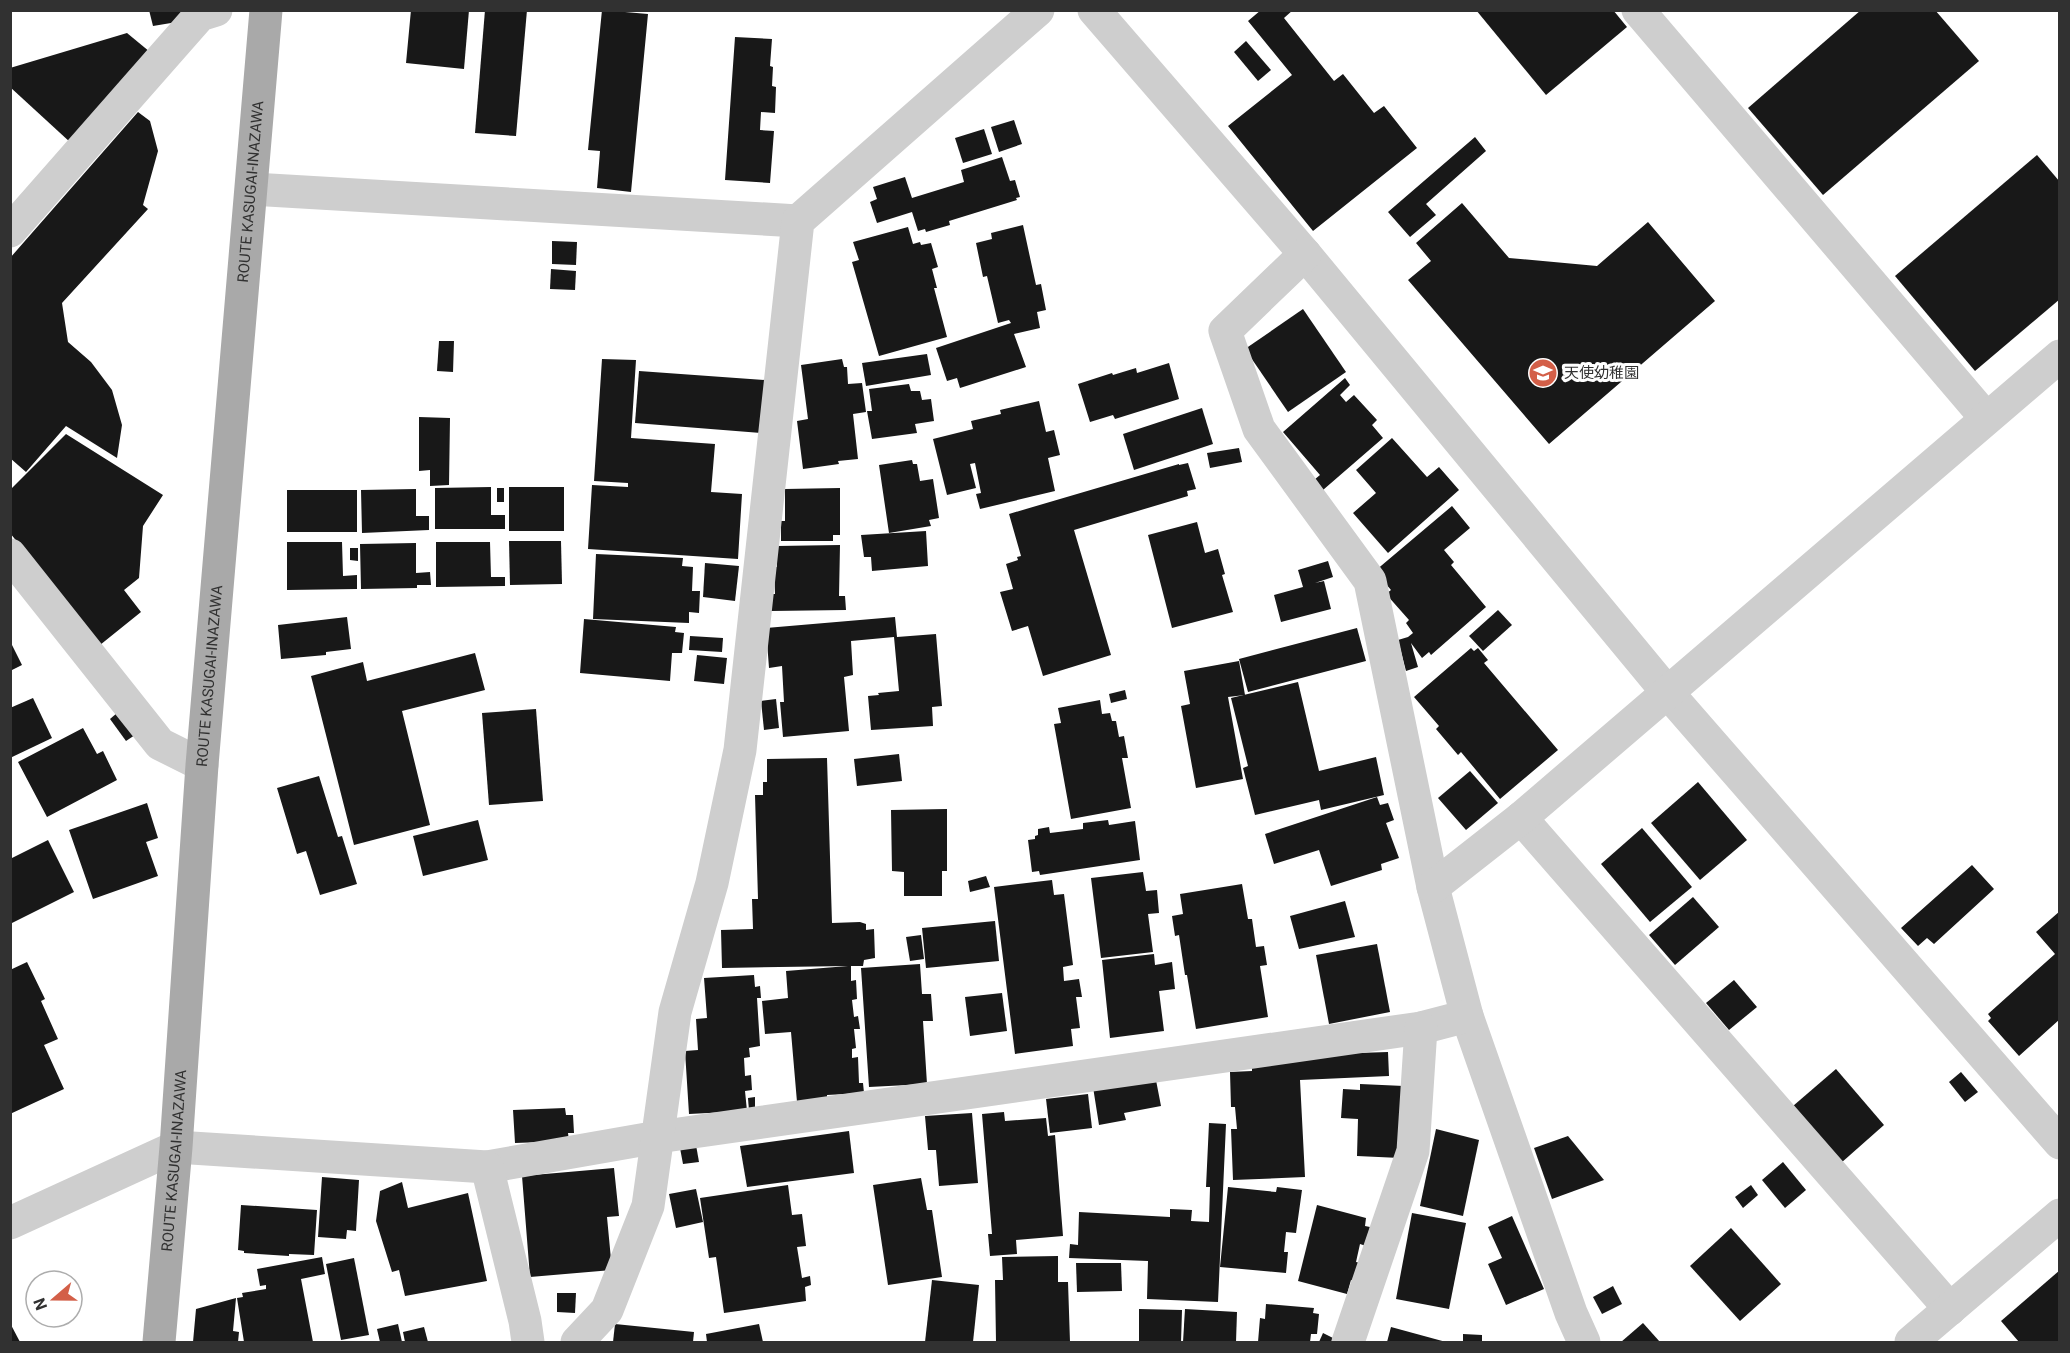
<svg xmlns="http://www.w3.org/2000/svg" width="2070" height="1353" font-family="Roboto,'Noto Sans JP',sans-serif">
<rect width="100%" height="100%" fill="#fff"/>
<!-- building -->
<g fill="#181818">
<path d="M149 10H185L177 22 153 26Z"/>
<path d="M411 10H469L464 69 406 63Z"/>
<path d="M485 10H527L516 136 475 133Z"/>
<path d="M602 10 648 14 631 192 597 188 600 151 588 150Z"/>
<path d="M1261 10H1293L1284 18 1334 81 1343 74 1374 113 1384 106 1417 148 1313 231 1228 126 1292 75 1248 21Z"/>
<path d="M1476 10H1613L1627 27 1546 95Z"/>
<path d="M1861 10H1935L1979 61 1823 195 1748 108Z"/>
<path d="M127 33 150 52 71 143 10 87V68Z"/>
<path d="M735 37 772 39 770 66 773 67 772 86 776 87 775 113 761 112 760 130 774 131 770 183 725 180Z"/>
<path d="M1246 41 1271 70 1258 81 1234 52Z"/>
<path d="M138 112 150 121 158 151 143 205 148 209 62 303 68 342 91 362 112 390 122 425 117 458 66 426 26 472 10 458V258Z"/>
<path d="M1014 120 1022 144 999 152 991 127Z"/>
<path d="M984 129 992 154 963 163 955 138Z"/>
<path d="M1475 137 1486 151 1426 204 1436 215 1410 237 1388 212Z"/>
<path d="M2037 155 2060 182V299L1975 371 1895 276Z"/>
<path d="M1002 157 1010 181 1015 180 1020 197 1016 198 1017 200 949 221 950 225 926 232 925 229 918 231 912 212 877 223 870 202 877 199 873 187 905 177 912 198 964 182 961 170Z"/>
<path d="M1462 203 1509 258 1597 266 1648 222 1715 301 1549 444 1408 280 1431 261 1416 243Z"/>
<path d="M1023 225 1036 285 1041 284 1046 310 1037 312 1040 328 1014 334 1026 367 960 388 957 378 947 381 936 348 1011 323 1009 320 998 323 987 276 983 277 976 243 992 239 991 233Z"/>
<path d="M908 227 913 244 920 242 921 245 931 243 938 267 932 269 937 288H934L947 337 879 356 852 262 859 260 853 242Z"/>
<path d="M552 241 577 242 576 265 552 264Z"/>
<path d="M551 269 576 271 575 290 550 289Z"/>
<path d="M1303 309 1346 372 1288 412 1245 349Z"/>
<path d="M439 341H454L453 372 437 371Z"/>
<path d="M927 354 931 375 866 386 862 363Z"/>
<path d="M602 359 636 360 631 438 715 444 711 492 742 494 738 559 588 549 592 485 628 487V483L594 481Z"/>
<path d="M842 359 844 367H847L848 384 862 383 866 412 853 414 858 459 838 461 839 464 803 469 797 421 808 419 801 365Z"/>
<path d="M1169 363 1179 399 1115 419 1113 415 1090 422 1078 384 1112 373 1113 375 1136 368 1137 373Z"/>
<path d="M639 371 765 380 761 433 635 423Z"/>
<path d="M1345 378 1350 385 1340 395 1346 402 1354 395 1377 420 1372 425 1383 438 1323 490 1314 480 1320 475 1283 432Z"/>
<path d="M909 384 911 391H920L922 400 931 399 934 421 915 424 917 433 872 439 867 411H872L869 389Z"/>
<path d="M1039 401 1046 432 1054 430 1060 455 1048 458 1055 491 980 509 976 494 981 493 975 463 970 464 976 488 947 495 933 439 973 429 971 421 1001 414 1000 410Z"/>
<path d="M1202 408 1213 444 1134 470 1123 434Z"/>
<path d="M419 417 450 418 449 485 430 486V470L419 471Z"/>
<path d="M66 434 163 495 143 526 139 578 124 590 141 612 100 645 10 533V490Z"/>
<path d="M1392 438 1427 477 1439 467 1459 490 1388 553 1353 513 1376 493 1356 470Z"/>
<path d="M1239 448 1242 462 1210 468 1207 453Z"/>
<path d="M912 460 913 464H917L920 481 933 479 939 518 929 520 931 526 889 533 879 465Z"/>
<path d="M1188 463 1196 489 1187 491 1188 496 1074 530 1111 655 1043 676 1028 626 1012 631 1000 592 1013 589 1006 564 1018 560 1017 557 1021 556 1009 514 1179 464V465Z"/>
<path d="M491 487V515H505V529H435V488Z"/>
<rect x="509" y="487" width="55" height="44"/>
<rect x="497" y="488" width="7" height="14"/>
<path d="M840 488V535H833V541H781V521H785V489Z"/>
<path d="M416 489V516H429V530L362 533 361 490Z"/>
<rect x="287" y="490" width="70" height="42"/>
<path d="M1452 506 1470 528 1444 550 1454 562 1451 565 1486 607 1431 655 1429 652 1422 658 1411 643 1418 667 1406 671 1398 640 1408 637 1413 633 1406 623 1409 620 1386 594 1391 590 1375 571Z"/>
<path d="M1197 522 1205 553 1218 549 1225 574 1222 575 1233 612 1172 628 1148 535Z"/>
<path d="M926 531 928 566 872 571 871 557H864L861 535Z"/>
<path d="M509 541H561L562 584 510 585Z"/>
<path d="M287 542H342L343 576 357 575V589L287 590Z"/>
<path d="M436 542H490L491 577H505V586L436 587Z"/>
<path d="M416 543V573L430 572 431 585H417V588L361 589 360 544Z"/>
<path d="M840 545 839 596H845L846 610 771 611 770 594H775L774 566 777 567V546Z"/>
<path d="M350 548H358V561L350 560Z"/>
<path d="M596 554 683 558 682 566 693 567 692 591H700L699 613 689 612V623L593 619Z"/>
<path d="M1328 561 1333 577 1315 583 1324 581 1331 609 1281 622 1274 595 1303 587 1298 570Z"/>
<path d="M705 563 739 566 735 601 703 597Z"/>
<path d="M1498 610 1512 625 1483 651 1469 636Z"/>
<path d="M347 617 351 649 326 652V655L281 659 278 625Z"/>
<path d="M895 617 897 637 936 634 942 706 932 707 933 726 871 730 868 696 879 695 878 693 899 691 894 637 851 641 853 675 844 677 849 731 783 737 780 702H784L782 666 769 668 766 628Z"/>
<path d="M584 619 676 627 675 632 684 633 682 653H672L670 681 580 673Z"/>
<path d="M1357 628 1366 661 1248 692 1239 659Z"/>
<path d="M690 636 723 638 722 652 689 650Z"/>
<path d="M10 641 22 665 10 671Z"/>
<path d="M1471 648 1474 651 1478 648 1488 660 1484 663 1558 750 1500 799 1461 752 1458 755 1436 729 1439 726 1414 697Z"/>
<path d="M475 653 485 690 402 711 430 825 354 845 311 676 363 662 367 681Z"/>
<path d="M697 655 727 658 724 684 694 681Z"/>
<path d="M1239 661 1245 695 1228 697 1243 779 1196 788 1181 706 1190 704 1184 671Z"/>
<path d="M1298 682 1319 771 1376 757 1384 795 1321 810 1319 800 1255 815 1243 768 1248 766 1231 698Z"/>
<path d="M1125 690 1127 699 1111 703 1109 694Z"/>
<path d="M33 698 52 738 10 758V708Z"/>
<path d="M776 699 779 728 764 730 761 701Z"/>
<path d="M1100 700 1102 714 1110 713 1112 721H1116L1119 737 1124 736 1128 758H1122L1131 808 1071 819 1054 724 1061 723 1058 708Z"/>
<path d="M536 709 543 801 489 805 482 713Z"/>
<path d="M117 713 135 735 126 741 110 719Z"/>
<path d="M83 728 97 754 103 751 117 780 47 817 18 762Z"/>
<path d="M899 754 902 781 857 786 854 759Z"/>
<path d="M827 758 832 923 860 922 866 924V930L874 929 875 958 864 960 863 966H851V981L856 980 857 999 852 1000 854 1017 858 1016 860 1029H854L856 1048 852 1049V1058L858 1057 859 1083H863L864 1093 827 1095V1100L797 1102 791 1032 765 1034 762 1001 788 998 786 971 848 966 722 968 721 930 753 929 752 899H758L755 795H763V782H767V759Z"/>
<path d="M1470 771 1498 803 1466 830 1438 798Z"/>
<path d="M319 776 338 837 342 836 357 884 320 895 306 851 297 854 277 788Z"/>
<path d="M1698 782 1747 840 1700 880 1651 823Z"/>
<path d="M1377 797 1380 805 1388 803 1394 820 1386 823 1399 858 1381 864 1382 870 1331 886 1319 850 1274 864 1265 834Z"/>
<path d="M147 803 158 838 146 842 158 876 93 899 69 830Z"/>
<path d="M947 809V871H942V896H904V872L892 871 891 810Z"/>
<path d="M478 820 488 860 423 876 413 836Z"/>
<path d="M1108 820 1109 825 1135 821 1140 860 1040 875 1039 871 1032 872 1028 840 1035 839V836L1038 835V829L1049 827 1050 833 1083 829V823Z"/>
<path d="M1642 828 1692 887 1650 922 1601 864Z"/>
<path d="M48 840 74 892 10 924V859Z"/>
<path d="M1972 865 1994 889 1934 944 1927 938 1918 946 1901 928Z"/>
<path d="M1143 872 1146 891 1157 890 1159 913 1148 914 1153 952 1101 958 1091 878Z"/>
<path d="M986 876 990 887 970 892 968 881Z"/>
<path d="M1052 880 1054 895 1064 894 1073 965 1063 967 1064 981 1079 979 1082 997H1076L1080 1028 1071 1029 1073 1046 1015 1054 994 887Z"/>
<path d="M1242 884 1248 919H1252L1256 947 1264 946 1267 965 1260 966 1268 1017 1196 1029 1187 975H1185L1179 935 1175 936 1172 916 1183 914 1180 894Z"/>
<path d="M1693 897 1719 927 1675 965 1649 935Z"/>
<path d="M1345 901 1355 937 1299 949 1290 916Z"/>
<path d="M2060 911V1019L2019 1056 1988 1021 1991 1018 1988 1014 2055 954 2036 932Z"/>
<path d="M995 921 999 961 926 968 922 928Z"/>
<path d="M921 935 924 959 910 961 906 937Z"/>
<path d="M1377 944 1390 1012 1329 1024 1316 955Z"/>
<path d="M1154 954 1155 965 1172 962 1175 989 1159 991 1164 1031 1110 1038 1102 960Z"/>
<path d="M27 962 45 999 41 1001 58 1039 44 1045 64 1089 10 1114V970Z"/>
<path d="M920 964 922 994H931L933 1021H923L927 1084 869 1087 861 968Z"/>
<path d="M754 975 755 987 760 986 761 998H757L760 1046 749 1048 750 1057 744 1058 745 1076 751 1075 752 1090 745 1091 747 1111 689 1114 685 1051 698 1050 696 1019 707 1018 704 978Z"/>
<path d="M1734 980 1757 1007 1729 1030 1706 1003Z"/>
<path d="M1002 993 1007 1031 970 1036 965 997Z"/>
<path d="M1388 1052 1389 1076 1300 1080 1305 1177 1233 1180 1231 1129H1237L1235 1107H1231L1230 1072 1252 1071V1064L1297 1055Z"/>
<path d="M1836 1069 1884 1125 1841 1163 1793 1106Z"/>
<path d="M1961 1072 1978 1092 1965 1102 1949 1082Z"/>
<path d="M1155 1075 1161 1106 1124 1113 1126 1120 1099 1125 1093 1087Z"/>
<path d="M1360 1084 1404 1086 1400 1158 1357 1156 1358 1119 1341 1118 1343 1089 1360 1090Z"/>
<path d="M1088 1094 1092 1128 1050 1133 1046 1099Z"/>
<path d="M755 1097V1111H749L748 1098Z"/>
<path d="M565 1108 566 1115H573L574 1133H568L569 1141 515 1143 513 1110Z"/>
<path d="M1004 1112 1005 1121 1046 1118 1048 1136 1055 1135 1063 1236 1016 1240 1017 1254 990 1256 988 1234H992L982 1114Z"/>
<path d="M972 1113 978 1183 939 1186 936 1150H928L925 1116Z"/>
<path d="M1209 1123 1226 1124 1218 1302 1147 1299 1148 1261 1069 1258 1070 1244 1078 1245 1079 1212 1170 1217V1209L1192 1210 1191 1221 1209 1222 1210 1187H1206Z"/>
<path d="M1436 1129 1479 1140 1463 1216 1420 1206Z"/>
<path d="M849 1131 854 1173 747 1187 740 1146Z"/>
<path d="M1568 1136 1604 1180 1552 1199 1534 1148Z"/>
<path d="M696 1145 699 1162 683 1164 680 1148Z"/>
<path d="M1783 1162 1806 1190 1785 1208 1762 1180Z"/>
<path d="M614 1168 619 1216 607 1217 612 1270 530 1277 522 1176Z"/>
<path d="M322 1177 359 1180 356 1231 347 1230 346 1239 318 1237Z"/>
<path d="M921 1178 927 1210H932L942 1277 888 1285 873 1185Z"/>
<path d="M402 1182 408 1208 468 1193 487 1281 405 1296 399 1270 392 1272 376 1221 380 1191Z"/>
<path d="M788 1185 792 1215 802 1214 806 1246 797 1247 802 1278 810 1276 811 1285 805 1287 806 1301 724 1313 716 1257 709 1258 700 1198Z"/>
<path d="M1751 1185 1758 1195 1743 1208 1735 1197Z"/>
<path d="M1228 1187 1276 1192 1277 1187 1302 1190 1296 1233 1286 1232 1284 1252H1288L1286 1273 1220 1267Z"/>
<path d="M696 1189 703 1222 676 1228 669 1194Z"/>
<path d="M241 1205 317 1210 314 1255 289 1254V1256L244 1253V1251L238 1250Z"/>
<path d="M1317 1205 1366 1218 1365 1226 1370 1227 1366 1246 1360 1244 1356 1262 1361 1263 1356 1282 1351 1280 1347 1294 1298 1281Z"/>
<path d="M1412 1213 1466 1223 1449 1309 1396 1299Z"/>
<path d="M1512 1216 1544 1289 1506 1305 1488 1264 1502 1258 1488 1227Z"/>
<path d="M1731 1228 1781 1284 1740 1321 1690 1266Z"/>
<path d="M1058 1256V1282H1068L1070 1342H996L995 1280H1003L1002 1257Z"/>
<path d="M322 1257 325 1274 301 1279 313 1342H244L237 1298 243 1297 242 1293 266 1289V1285L260 1286 257 1269Z"/>
<path d="M354 1258 369 1335 341 1340 326 1264Z"/>
<path d="M1076 1263H1121L1122 1291 1077 1292Z"/>
<path d="M2060 1270V1342H2019L2001 1321Z"/>
<path d="M932 1280 979 1285 973 1342H925Z"/>
<path d="M1613 1286 1622 1304 1602 1314 1593 1297Z"/>
<path d="M557 1293H576L575 1313 557 1312Z"/>
<path d="M236 1298 233 1331 239 1332 238 1342H193L196 1309Z"/>
<path d="M1266 1304 1314 1308 1313 1313 1319 1314 1317 1334H1311L1310 1342H1258L1260 1318 1265 1319Z"/>
<path d="M1139 1309 1182 1310 1181 1342H1139Z"/>
<path d="M1185 1309 1237 1312 1236 1342H1183Z"/>
<path d="M10 1323 20 1342H10Z"/>
<path d="M1643 1323 1660 1342H1621Z"/>
<path d="M398 1324 402 1342H380L377 1329Z"/>
<path d="M615 1324 694 1332 693 1342H613Z"/>
<path d="M759 1324 763 1342H707L706 1334Z"/>
<path d="M424 1327 428 1342H405L403 1332Z"/>
<path d="M1391 1327 1446 1342H1387Z"/>
<path d="M1323 1333 1333 1338 1331 1342H1319Z"/>
<path d="M1463 1334 1482 1335V1342H1463Z"/>
</g>
<g fill="none" stroke-linecap="round" stroke-linejoin="round">
<!-- minor -->
<g stroke="#cecece" stroke-width="33">
<path d="M1094 10 1305 254 1667 692 2060 1143"/>
<path d="M1638 10 1986 418"/>
<path d="M252 189 798 221"/>
<path d="M10 231 200 15 216 10"/>
<path d="M1305 254 1225 331 1259 429 1370 581 1433 887 1467 1016 1571 1313 1584 1342"/>
<path d="M10 555 160 744 202 765"/>
<path d="M1521 818 1950 1309"/>
<path d="M1433 887 1521 818 2060 356"/>
<path d="M487 1167 658 1137 1421 1028 1467 1016"/>
<path d="M10 1223 176 1147 487 1167 525 1321 528 1342"/>
<path d="M577 1342 607 1310 648 1206 675 1012 712 883 740 750 798 221 1038 10"/>
<path d="M1348 1342 1413 1151 1421 1028"/>
<path d="M1911 1342 2060 1215"/>
</g>
<!-- primary -->
<path stroke="#a9a9a9" stroke-width="33" id="s1" d="M159 1342 176 1147 202 765 266 10"/>
</g>
<!-- icons -->
<defs>
<g id="school-disc" transform="scale(1.5)"><circle r="9.5" fill="#d35f48" stroke="#fff"/><path d="M0-5L7-2L0 1L-7-2ZM-4 1L0 2.5L4 1V4Q0 6-4 4Z" fill="#fff"/></g>
</defs>
<g fill-rule="evenodd">
<use href="#school-disc" x="1543" y="373"/>
</g>
<g text-anchor="middle" stroke-width="6" stroke-linejoin="round" paint-order="stroke">
<!-- street labels -->
<g font-size="15" fill="#313131" stroke="#fff">
<text dy="5" stroke="none"><textPath href="#s1" startOffset="1154">ROUTE KASUGAI-INAZAWA</textPath></text>
<text dy="5" stroke="none"><textPath href="#s1" startOffset="668">ROUTE KASUGAI-INAZAWA</textPath></text>
<text dy="5" stroke="none"><textPath href="#s1" startOffset="182">ROUTE KASUGAI-INAZAWA</textPath></text>
</g>
<!-- poi labels -->
<g font-size="15" fill="#313131" stroke="#fff" text-anchor="start">
<text x="1564" y="378">天使幼稚園</text>
</g>
</g>
<!-- border -->
<rect width="2070" height="1353" fill="none" stroke="#313131" stroke-width="24"/>
<!-- north arrow -->
<g transform="translate(54 1299) rotate(250)"><circle r="28" fill="#ffffff" stroke="#adadad" stroke-width="1.5"/>
<path d="M0-4.5L10 22L0 15L-10 22Z" fill="#d35f48"/>
<text y="-9" font-size="16" font-weight="bold" text-anchor="middle" fill="#313131">N</text>
</g>
</svg>
